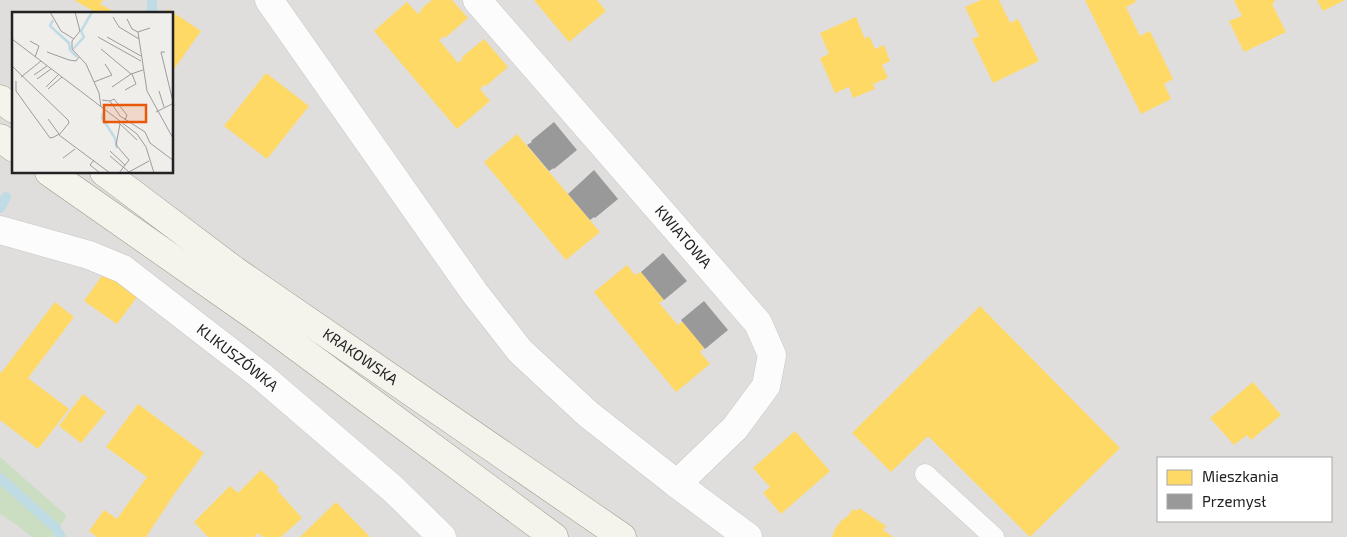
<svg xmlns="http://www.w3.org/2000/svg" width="1347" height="537" font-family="'Exo 2',sans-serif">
<rect width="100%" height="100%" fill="#f0eeeb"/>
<!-- residential -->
<path fill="#dfdedc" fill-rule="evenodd" d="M0 0H1347V537H0ZM14 14H172V172H14ZM1158 458H1331V521H1158Z"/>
<!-- forest -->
<path fill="#cbdec1" d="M0 457 67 516 52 537H32L18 526 0 514Z"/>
<!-- homes -->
<g fill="#ffd966">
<path d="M74 0H103L100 4 118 14H99Z"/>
<path d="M432 0H452L468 18 445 38 444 36 439 40 458 63 463 59 461 58 484 39 508 67 486 86 484 85 480 89 490 101 457 129 374 31 407 2 418 14 422 10 421 9Z"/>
<path d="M534 0H597L606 11 569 42Z"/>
<path d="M981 0H999L1010 23 1018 19 1039 61 993 83 972 39 979 36 965 7Z"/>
<path d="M1085 0H1135L1136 2 1126 7 1140 36 1150 31 1173 79 1164 84 1171 99 1141 114Z"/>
<path d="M1234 0H1274L1275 2 1272 4 1286 32 1244 52 1229 21 1242 16Z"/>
<path d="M1317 0H1345L1323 11Z"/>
<path d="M168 9 201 31 172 72V14H165Z"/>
<path d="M856 17 865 39 869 36 875 49 884 45 890 61 882 65 888 78 873 84 875 89 853 98 849 87 835 93 820 58 829 54 820 33Z"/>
<path d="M266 73 309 106 267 159 224 126Z"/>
<path d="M517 134 600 232 566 260 484 162Z"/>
<path d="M627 265 635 275 641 272 664 300 659 303 678 325 683 321 704 348 700 352 710 364 676 392 594 292Z"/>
<path d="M104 273 137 297 117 324 84 301Z"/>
<path d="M55 302 74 317 28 378 69 409 38 449 0 420V372L1 373Z"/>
<path d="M980 306 1120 448 1030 537 928 436 891 472 852 433Z"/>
<path d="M1253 382 1281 415 1251 440 1247 435 1234 445 1210 418Z"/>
<path d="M83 394 106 412 81 443 59 426Z"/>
<path d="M138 404 204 453 175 493 146 537H97L89 531 104 510 117 519 147 477 106 447Z"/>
<path d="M795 431 830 471 781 514 763 493 770 487 753 468Z"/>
<path d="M261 470 279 487 277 490 302 518 281 537H263L258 533 254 537H208L194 522 230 486 238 493Z"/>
<path d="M336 502 370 537H300Z"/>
<path d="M859 508 886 526 883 530 893 537H832L835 529 841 521 848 516 853 509 857 511Z"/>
</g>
<!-- industry -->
<g fill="#999">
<path d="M554 122 577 150 554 169V168L549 171 527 145 532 142 531 141Z"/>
<path d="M594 170 618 199 595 218 594 217 590 220 568 194Z"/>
<path d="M663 253 687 281 664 300 641 272Z"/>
<path d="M704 301 728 330 705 349 681 320Z"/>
</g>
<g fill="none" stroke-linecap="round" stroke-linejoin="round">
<!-- stream -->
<g stroke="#bfdbe3" stroke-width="10">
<path d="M149 14 152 10V0"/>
<path d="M0 208 6 197"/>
<path d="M0 478 55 527 61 537"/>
</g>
<!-- service casing -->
<g stroke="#c9c8c7" stroke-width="21">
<path id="service" d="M925 474 994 537"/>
</g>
<!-- minor casing -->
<g stroke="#c9c8c7" stroke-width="29">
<g id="minor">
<path d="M269 0 474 292 520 351 588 414 677 484 748 537"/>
<path id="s1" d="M477 0 758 323 772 355 766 386 735 428 677 484"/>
<path id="s2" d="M0 230 89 255 123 269 260 375 393 489 442 537"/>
</g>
</g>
<!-- secondary casing -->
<g stroke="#999a82" stroke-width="29">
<g id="secondary">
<path d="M0 99 14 109"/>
<path d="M0 138 14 148"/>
<path d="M49 172 266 324 554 537"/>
<path id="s3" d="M104 172 136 196 234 270 622 537"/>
</g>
</g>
<!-- service -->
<use href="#service" stroke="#fdfcfc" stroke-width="20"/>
<!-- minor -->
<use href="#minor" stroke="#fdfcfc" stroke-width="28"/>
<!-- secondary -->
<use href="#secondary" stroke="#f4f4ed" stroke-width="28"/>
</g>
<g text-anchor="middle" stroke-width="5" stroke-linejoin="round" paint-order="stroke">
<!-- street labels -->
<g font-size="15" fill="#222" stroke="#fff">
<text dy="5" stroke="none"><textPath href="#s1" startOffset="314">KWIATOWA</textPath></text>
<text dy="5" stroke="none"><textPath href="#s2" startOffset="274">KLIKUSZÓWKA</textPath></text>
<text dy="5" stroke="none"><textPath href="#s3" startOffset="316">KRAKOWSKA</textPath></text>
</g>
</g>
<!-- overview -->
<g transform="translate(12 12)">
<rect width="161" height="161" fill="#f0eeeb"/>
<path fill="none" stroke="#bfdbe3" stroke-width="2.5" d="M41 8 38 14 57 31 58 38 65 45M61 37 72 25 69 19 80 0M91 101 90 106 103 126 105 136"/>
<path fill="none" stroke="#9e9c9b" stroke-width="1" d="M38 0 49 19 62 27M63 0 68 19 60 29V37L74 52 87 81 89 95M101 5 107 15 127 27 135 79 162 128M115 7 120 17 126 20M86 25 129 49M95 25 129 44M0 27 125 122 134 135 142 161M127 27 126 20 138 16M18 29 27 34 23 45M89 37 119 62 131 58M35 40 57 48 64 49 67 45M153 40H149L162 94M0 54 56 108 57 111 47 123 98 161M22 63 35 54M9 65 29 49M25 67 39 57M4 69V79L38 126 42 125 47 122 36 107M82 70 100 63 93 52M34 75 47 62M100 75 119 62M36 77 50 65M113 78 124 72 120 62M147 79 152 95M90 88 98 89 108 104 133 120 138 131 162 149M98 89 102 87 115 103 113 108M144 100 160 92M107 111 125 128M98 139 113 153M98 144 117 160 137 149M51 146 63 137M82 148 78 153 88 161M107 161 117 148 104 133 108 112"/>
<path fill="#e8590c" fill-opacity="0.15" stroke="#e8590c" stroke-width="2.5" d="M92 93H134V110H92Z"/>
<rect width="161" height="161" fill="none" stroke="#222" stroke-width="2.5"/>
</g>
<!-- legend -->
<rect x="1157" y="457" width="175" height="65" fill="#ffffff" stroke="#a7a7a7"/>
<rect x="1167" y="470" width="25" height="15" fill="#ffd966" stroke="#a7a7a7"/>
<text x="1202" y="482" font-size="15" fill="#222222">Mieszkania</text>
<rect x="1167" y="494" width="25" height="15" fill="#999999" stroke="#a7a7a7"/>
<text x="1202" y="507" font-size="15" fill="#222222">Przemysł</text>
</svg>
